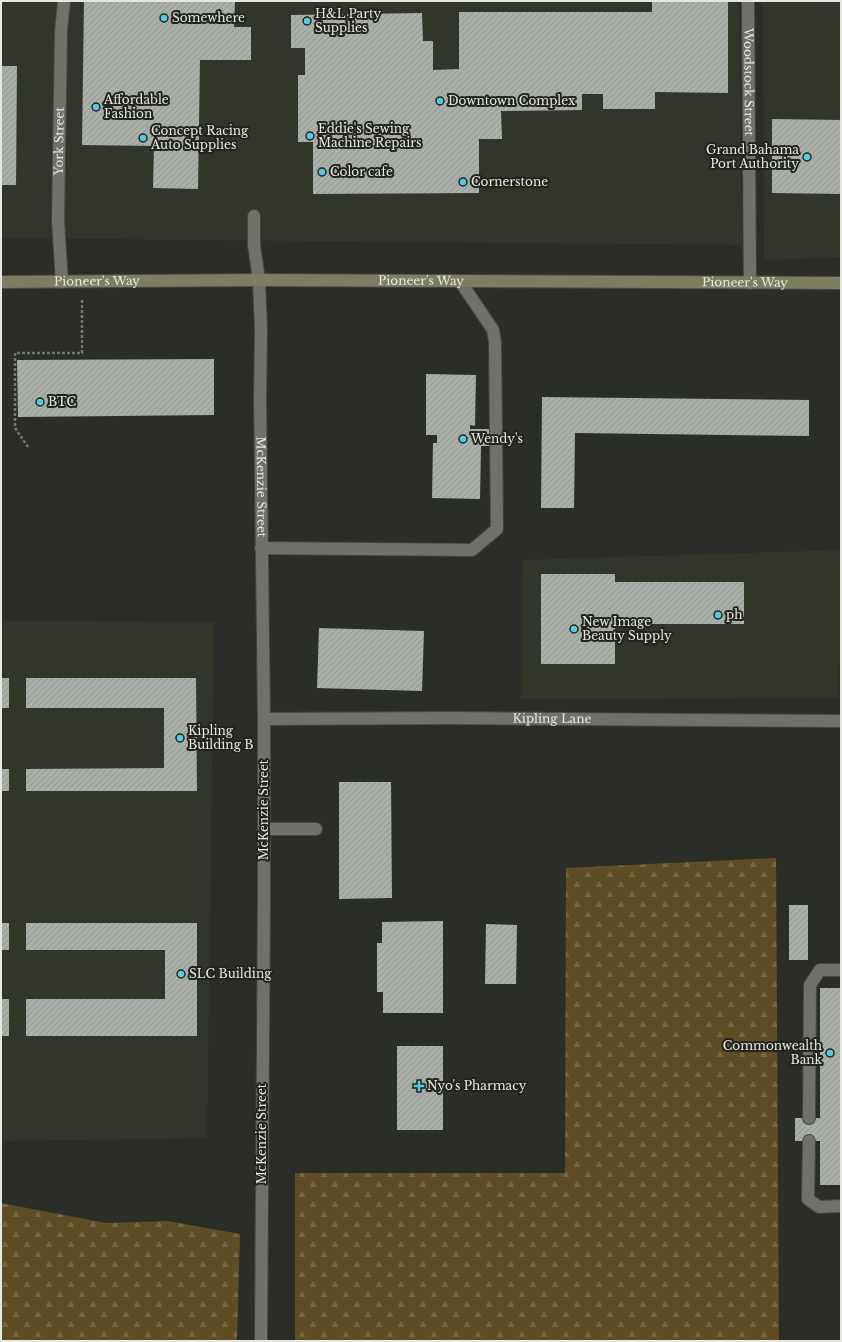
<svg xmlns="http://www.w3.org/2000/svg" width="842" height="1342" font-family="'Libre Baskerville',serif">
<defs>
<pattern id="forest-firs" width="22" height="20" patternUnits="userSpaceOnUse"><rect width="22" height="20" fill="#5e4d25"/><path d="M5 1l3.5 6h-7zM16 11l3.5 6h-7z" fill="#756744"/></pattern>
<pattern id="building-hatch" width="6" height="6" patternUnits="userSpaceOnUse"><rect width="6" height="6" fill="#aaafa9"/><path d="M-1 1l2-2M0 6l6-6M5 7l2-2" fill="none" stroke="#919590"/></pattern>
</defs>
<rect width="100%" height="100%" fill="#2b2e28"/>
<!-- built -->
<g fill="#32362a">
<path d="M1 1H739L742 245 1 238Z"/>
<path d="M763 1H841V257L764 260Z"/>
<path d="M841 550 839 698 521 699 522 560Z"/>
<path d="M1 621 214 622 207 1138 1 1141Z"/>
</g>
<!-- forest -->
<g fill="url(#forest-firs)">
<path d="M776 858 779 1341H295V1173H565L566 868Z"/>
<path d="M1 1203 106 1223 168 1221 240 1234 237 1341H1Z"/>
</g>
<!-- building -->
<g fill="url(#building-hatch)">
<path d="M84 1H235L234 27H251V60H200L198 189 153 188 154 146 82 145Z"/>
<path d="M652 1H728V93L655 92V109H603V94H582V110L501 111 502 139H479V193L313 194V142H298V75H305V48H291V15L422 13 423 41H433V70L459 69V12H652Z"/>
<path d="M1 66H17L16 185H1Z"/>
<path d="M772 119 841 120V194L772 193Z"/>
<path d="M214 359V415L18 417 17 360Z"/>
<path d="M426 374 476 375 475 426 470 425V429H490L489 446H481L480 499 432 498 433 443H437V435H426Z"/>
<path d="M542 397 809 400V436L575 433 574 508H541Z"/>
<path d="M541 574H615V582H744V624H615V664H541Z"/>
<path d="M319 628 424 631 422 691 317 688Z"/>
<rect x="1" y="678" width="8" height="30"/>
<path d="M26 678H196L197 791H26V769L164 768V708H26Z"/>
<rect x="1" y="769" width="8" height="22"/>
<path d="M339 782H391L392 898 339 899Z"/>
<rect x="789" y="905" width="19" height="55"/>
<path d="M443 921V1013H383V992H377V943H382V922Z"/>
<rect x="1" y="923" width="8" height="27"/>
<path d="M26 923H197V1036H26V999H165V950H26Z"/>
<path d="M486 924 517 925 516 984H485Z"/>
<path d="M820 988H841V1185H820V1141H795V1118H820Z"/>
<rect x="1" y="999" width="8" height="37"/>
<rect x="397" y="1046" width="46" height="84"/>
</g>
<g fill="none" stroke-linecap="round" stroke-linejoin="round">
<!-- service casing -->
<g stroke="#474844" stroke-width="14">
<g id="service">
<path d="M254 216V245L259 280"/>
<path d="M261 548 472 550 497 529 495 342 493 330 460 281"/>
<path d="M264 829H316"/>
<path d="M809 1118 810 985 820 970H841"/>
<path d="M809 1141 808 1199 819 1207 841 1206"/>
</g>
</g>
<!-- minor casing -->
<g stroke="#474844" stroke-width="14">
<g id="minor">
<path id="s1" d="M748 1 750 283"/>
<path id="s2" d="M259 280 261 330 260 398 264 719V895L261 1341"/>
<path id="s3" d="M62 282 58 220 61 31 64 1"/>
<path id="s4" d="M264 719 450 718 841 721"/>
</g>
</g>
<!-- secondary casing -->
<g stroke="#474844" stroke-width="14">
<g id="secondary">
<path id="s5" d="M1 282 259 280 841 283"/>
</g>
</g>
<!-- path -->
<path stroke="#747671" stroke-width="2.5" stroke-dasharray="3 2" stroke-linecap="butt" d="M28 447 15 428V353H82V298"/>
<!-- service -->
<use href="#service" stroke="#6f716a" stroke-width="12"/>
<!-- minor -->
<use href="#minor" stroke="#6f716a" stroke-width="12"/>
<!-- secondary -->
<use href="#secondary" stroke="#7d7d62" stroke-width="12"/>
</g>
<!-- markers -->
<g fill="#57c9e2" stroke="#22241e" stroke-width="1.5">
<circle cx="164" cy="18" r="4"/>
<circle cx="307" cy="21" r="4"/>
<circle cx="440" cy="101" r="4"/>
<circle cx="96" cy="107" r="4"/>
<circle cx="310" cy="136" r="4"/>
<circle cx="143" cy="138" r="4"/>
<circle cx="807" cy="157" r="4"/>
<circle cx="322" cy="172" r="4"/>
<circle cx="463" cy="182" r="4"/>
<circle cx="40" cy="402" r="4"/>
<circle cx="463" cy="439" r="4"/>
<circle cx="718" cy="615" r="4"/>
<circle cx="574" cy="629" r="4"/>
<circle cx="180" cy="738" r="4"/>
<circle cx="181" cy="974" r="4"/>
<circle cx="830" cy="1053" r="4"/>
<path d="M417 1080h4v4h4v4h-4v4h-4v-4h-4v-4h4z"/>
</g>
<g text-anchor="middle" stroke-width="4" stroke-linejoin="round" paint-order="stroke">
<!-- poi labels -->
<g font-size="12" fill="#e7e8e4" stroke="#22241e" text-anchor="start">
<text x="315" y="18">H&amp;L Party<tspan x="315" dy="14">Supplies</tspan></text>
<text x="172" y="22">Somewhere</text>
<text x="104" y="104">Affordable<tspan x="104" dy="14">Fashion</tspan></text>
<text x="448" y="105">Downtown Complex</text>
<text x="318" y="133">Eddie's Sewing<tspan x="318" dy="14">Machine Repairs</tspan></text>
<text x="151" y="135">Concept Racing<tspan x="151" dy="14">Auto Supplies</tspan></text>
<text x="799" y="154" text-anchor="end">Grand Bahama<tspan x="799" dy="14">Port Authority</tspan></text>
<text x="330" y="176">Color cafe</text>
<text x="471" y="186">Cornerstone</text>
<text x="48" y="406">BTC</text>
<text x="471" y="443">Wendy's</text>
<text x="726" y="619">ph</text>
<text x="582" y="626">New Image<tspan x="582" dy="14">Beauty Supply</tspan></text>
<text x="188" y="735">Kipling<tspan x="188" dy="14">Building B</tspan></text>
<text x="189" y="978">SLC Building</text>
<text x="822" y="1050" text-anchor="end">Commonwealth<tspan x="822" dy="14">Bank</tspan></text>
<text x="427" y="1090">Nyo's Pharmacy</text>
</g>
<!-- street labels -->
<g font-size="12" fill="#e7e8e4" stroke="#22241e">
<text dy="4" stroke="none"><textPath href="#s1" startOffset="81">Woodstock Street</textPath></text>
<text dy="4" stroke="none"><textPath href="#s3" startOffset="141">York Street</textPath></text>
<text dy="4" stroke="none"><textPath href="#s5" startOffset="96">Pioneer's Way</textPath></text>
<text dy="4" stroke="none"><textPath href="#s5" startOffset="420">Pioneer's Way</textPath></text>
<text dy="4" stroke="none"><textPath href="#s5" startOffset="744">Pioneer's Way</textPath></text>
<text dy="4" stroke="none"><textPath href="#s2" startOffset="207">McKenzie Street</textPath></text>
<text dy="4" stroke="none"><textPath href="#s4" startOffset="288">Kipling Lane</textPath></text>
<text transform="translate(264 810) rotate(-90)" y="4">McKenzie Street</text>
<text transform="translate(262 1134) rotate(-90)" y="4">McKenzie Street</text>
</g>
</g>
<!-- border -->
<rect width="842" height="1342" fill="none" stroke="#e7e8e4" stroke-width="4"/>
</svg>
